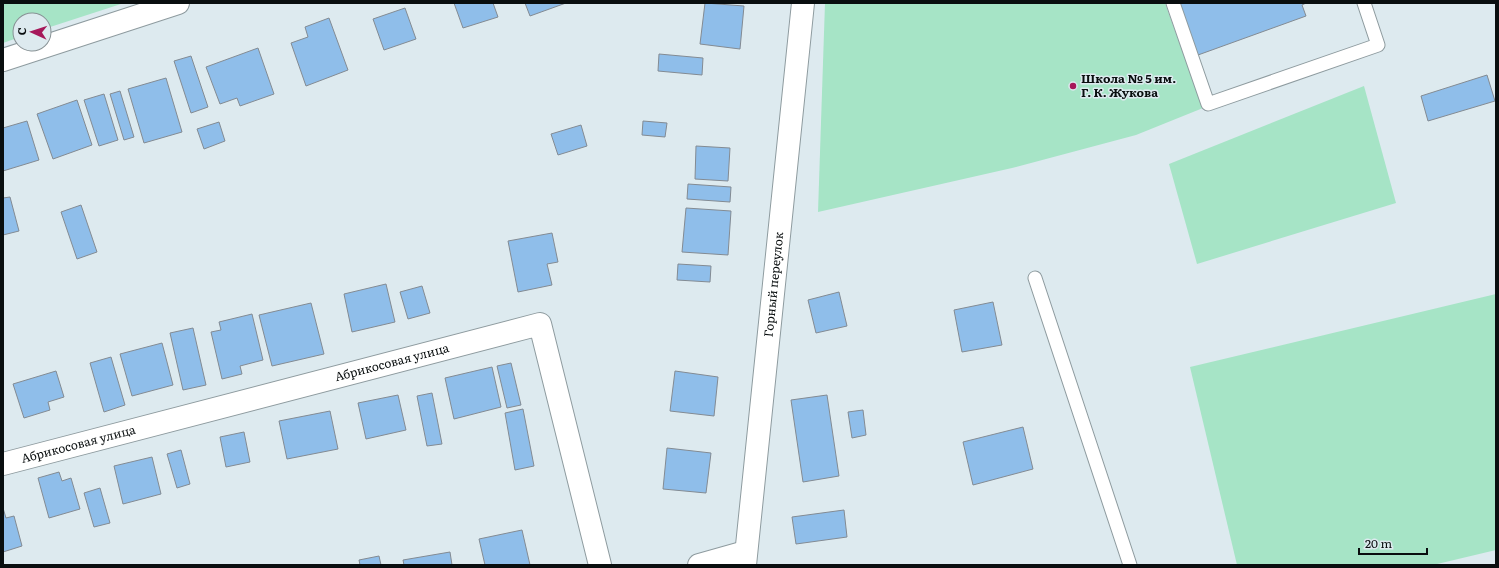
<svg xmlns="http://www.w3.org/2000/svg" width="1499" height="568" font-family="Literata,serif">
<rect width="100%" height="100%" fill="#ddeaef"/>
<!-- green -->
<g fill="#a6e4c6">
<path d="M3 3H124L44 29V20H20V37L3 43Z"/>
<path d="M825 3H1165L1203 108 1136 135 1012 168 818 212Z"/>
<path d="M1364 86 1396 203 1197 264 1169 164Z"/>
<path d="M1496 294V550L1433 565H1237L1190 367Z"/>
</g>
<!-- building -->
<g fill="#8fbeea" stroke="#838b93">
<path d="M454 3H493L498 17 463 28Z"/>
<path d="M525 3H566L530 16Z"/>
<path d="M705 3 744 6 740 49 700 44Z"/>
<path d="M1179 3H1306L1302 5 1306 16 1198 55Z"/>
<path d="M405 8 416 39 384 50 373 19Z"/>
<path d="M329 18 348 70 306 86 291 43 308 37 305 27Z"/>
<path d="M258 48 274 94 240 106 237 98 220 104 206 67Z"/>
<path d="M659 54 703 58 702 75 658 71Z"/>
<path d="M191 56 208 107 191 113 174 61Z"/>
<path d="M1487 75 1495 101 1428 121 1421 96Z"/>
<path d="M166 78 182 132 144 143 128 89Z"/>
<path d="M120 91 134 137 124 140 110 94Z"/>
<path d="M104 94 118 140 99 146 84 100Z"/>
<path d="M77 100 92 145 53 159 37 114Z"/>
<path d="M27 121 39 160 3 171V128Z"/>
<path d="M643 121 667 123 665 137 642 135Z"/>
<path d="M219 122 225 141 204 149 197 129Z"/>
<path d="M581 125 587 146 558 155 551 134Z"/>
<path d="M696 146 730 148 728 181 695 179Z"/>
<path d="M688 184 731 187 730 202 687 199Z"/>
<path d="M10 197 19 231 3 235V198Z"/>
<path d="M81 205 97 252 77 259 61 212Z"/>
<path d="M686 208 731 211 728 255 682 252Z"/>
<path d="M552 233 558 262 547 264 552 285 518 292 508 241Z"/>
<path d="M678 264 711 266 710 282 677 280Z"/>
<path d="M386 284 395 322 352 332 344 294Z"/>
<path d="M422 286 430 313 408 319 400 292Z"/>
<path d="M839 292 847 326 816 333 808 300Z"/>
<path d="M993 302 1002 345 962 352 954 310Z"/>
<path d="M311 303 324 354 272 366 259 315Z"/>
<path d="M252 314 263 360 240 366 242 374 222 379 211 332 221 330 219 322Z"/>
<path d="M193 328 206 385 183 390 170 333Z"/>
<path d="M162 343 173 385 132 396 120 354Z"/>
<path d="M111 357 125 405 104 412 90 363Z"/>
<path d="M511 363 521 405 507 408 497 366Z"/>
<path d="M492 367 501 407 454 419 445 378Z"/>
<path d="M56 371 64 397 48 402 50 410 24 418 13 384Z"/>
<path d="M675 371 718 377 714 416 670 411Z"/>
<path d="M432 393 442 444 427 446 417 396Z"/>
<path d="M398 395 406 430 366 439 358 403Z"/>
<path d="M827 395 839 476 803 482 791 400Z"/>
<path d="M523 409 534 466 515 470 505 413Z"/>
<path d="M863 410 866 435 852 438 848 412Z"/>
<path d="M330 411 338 449 287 459 279 421Z"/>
<path d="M1023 427 1033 469 973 485 963 442Z"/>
<path d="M244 432 250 462 226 467 220 437Z"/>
<path d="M667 448 711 453 706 493 663 489Z"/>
<path d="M181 450 190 484 177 488 167 454Z"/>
<path d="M152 457 161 494 123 504 114 466Z"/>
<path d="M59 472 62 481 71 478 80 509 49 518 38 478Z"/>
<path d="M100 488 110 523 94 527 84 493Z"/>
<path d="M3 508 6 518 14 516 22 546 3 552Z"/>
<path d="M844 510 847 537 796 544 792 517Z"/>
<path d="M522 530 530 565H485L479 539Z"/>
<path d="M450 552 452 565H404L403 560Z"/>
<path d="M379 556 381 565H360L359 560Z"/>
</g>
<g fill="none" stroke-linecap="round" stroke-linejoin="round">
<!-- service casing -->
<g stroke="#8e9b9f" stroke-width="15">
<g id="service">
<path d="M1173 3 1208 104 1378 45 1364 3"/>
<path d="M1035 278 1130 565"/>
</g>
</g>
<!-- minor casing -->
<g stroke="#8e9b9f" stroke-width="24">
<g id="minor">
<path id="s1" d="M3 464 540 324 600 565"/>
<path d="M699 565 745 552"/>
<path id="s2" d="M745 565 803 3"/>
</g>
</g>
<!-- tertiary casing -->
<g stroke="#8e9b9f" stroke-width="24">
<path id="tertiary" d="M3 60 178 3"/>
</g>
<!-- service -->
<use href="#service" stroke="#fff" stroke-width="13"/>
<!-- minor -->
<use href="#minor" stroke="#fff" stroke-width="22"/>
<!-- tertiary -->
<use href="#tertiary" stroke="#fff" stroke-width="22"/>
</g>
<!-- markers -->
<circle fill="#a6185a" stroke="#ddeaef" stroke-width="1.5" cx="1073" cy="86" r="4"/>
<g text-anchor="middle" stroke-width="3" stroke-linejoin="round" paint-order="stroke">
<!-- poi labels -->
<g font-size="12" font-weight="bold" fill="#090e0f" stroke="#ddeaef" text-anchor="start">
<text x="1081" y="83">Школа № 5 им.<tspan x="1081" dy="14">Г. К. Жукова</tspan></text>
</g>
<!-- street labels -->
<g font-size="12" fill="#090e0f" stroke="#ddeaef">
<text dy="4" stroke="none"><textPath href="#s2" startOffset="282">Горный переулок</textPath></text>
<text dy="4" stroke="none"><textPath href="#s1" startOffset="402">Абрикосовая улица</textPath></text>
<text dy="4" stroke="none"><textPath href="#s1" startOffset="78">Абрикосовая улица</textPath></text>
</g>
</g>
<!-- border -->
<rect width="1499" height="568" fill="none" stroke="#090e0f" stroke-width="8"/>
<!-- north arrow -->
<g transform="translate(32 32) rotate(273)"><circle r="19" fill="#ddeaef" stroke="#889295"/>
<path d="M0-3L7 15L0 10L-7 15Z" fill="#a6185a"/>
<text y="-6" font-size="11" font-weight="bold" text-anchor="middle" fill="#090e0f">С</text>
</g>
<!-- scale -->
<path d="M1359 548v6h68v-6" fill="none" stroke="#090e0f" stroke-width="2"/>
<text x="1365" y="548" font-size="12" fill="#090e0f" stroke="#ddeaef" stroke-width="3" paint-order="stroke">20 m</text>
</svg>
